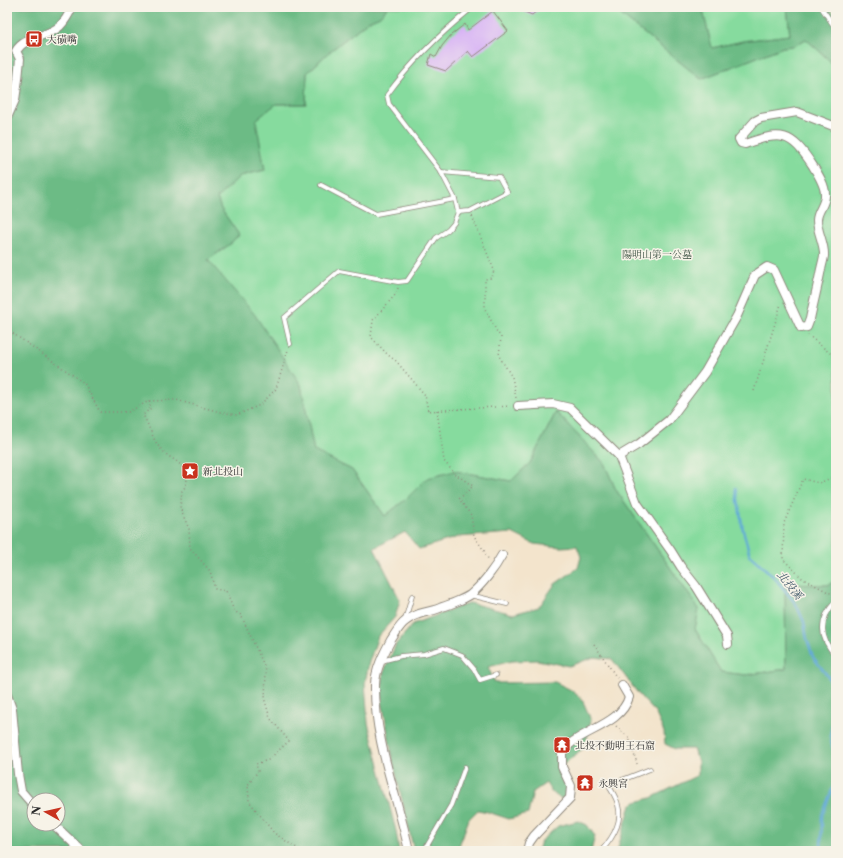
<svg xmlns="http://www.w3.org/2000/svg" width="843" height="858" font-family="'Libre Caslon Text','Noto Serif TC',serif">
<rect width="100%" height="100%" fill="#f7f3e8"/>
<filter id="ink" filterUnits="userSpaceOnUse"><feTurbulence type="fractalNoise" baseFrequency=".025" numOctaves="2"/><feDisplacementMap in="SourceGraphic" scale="8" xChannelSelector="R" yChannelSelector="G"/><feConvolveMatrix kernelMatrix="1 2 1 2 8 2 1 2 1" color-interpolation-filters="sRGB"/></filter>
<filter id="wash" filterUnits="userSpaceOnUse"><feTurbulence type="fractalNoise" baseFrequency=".012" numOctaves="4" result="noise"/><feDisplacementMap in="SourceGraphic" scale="16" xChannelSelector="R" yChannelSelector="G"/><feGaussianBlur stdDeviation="0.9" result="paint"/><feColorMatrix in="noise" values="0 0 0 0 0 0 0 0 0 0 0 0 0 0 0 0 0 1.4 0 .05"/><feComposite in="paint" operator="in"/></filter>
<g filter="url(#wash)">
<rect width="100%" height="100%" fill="#f3e4cc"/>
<!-- green -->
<g fill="#86db9e" stroke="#588364">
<path d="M388 7H611L701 79 783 47 794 46 806 39 828 59 836 68V580L828 585 785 584 786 669 746 675 721 672 695 629 699 609 616 490 604 463 556 412 530 463 511 481 455 471 406 499 385 516 352 470 314 452 301 385 208 260 233 242 239 235 221 209 217 198 240 176 265 170 255 120 276 104H306L307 73 328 53 368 21 380 16Z"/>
<path d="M702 7H787L790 35 743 41 712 48Z"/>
</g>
<!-- forest -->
<g fill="#6cbb85" stroke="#4c7358" fill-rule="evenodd">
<path d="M7 7H388L380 16 368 21 328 53 307 73 306 104H276L256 120 265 170 240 176 217 198 221 209 239 235 233 242 208 260 255 315 301 385 314 451 352 470 385 516 406 499 427 478 455 471 511 481 530 463 556 412 604 463 616 490 699 609 695 629 721 672 746 675 786 669 785 584 828 585 836 580V851H617L631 805 636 802 651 798 698 775V761L693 749H675L665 744 664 732 655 712 640 696 612 659 594 657 569 666 537 660 512 661 488 667 495 683 555 682 571 690 582 699 591 720 585 747 559 768 568 786V793L562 799 552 793 546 783 533 792 528 814 509 819 488 812 478 810 469 819 457 851H414L393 761 382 701 383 674 396 644 413 624 470 603 513 614 539 607 555 584 578 568 581 557 577 546 561 547 534 544 512 533 458 537 419 549 405 532 374 548 400 600 395 617 378 636 369 662 365 683 368 723 396 831 399 851H7ZM34 800H58V824H34Z"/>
<path d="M611 7H702L712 48 743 41 790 35 787 7H829L836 16V68L828 59 806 39 794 46 783 47 701 79Z"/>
<path d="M578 821 587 825 595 836 591 851H538L541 841 558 826Z"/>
</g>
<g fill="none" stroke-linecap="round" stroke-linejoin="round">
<!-- stream -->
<g stroke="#61a9d8" stroke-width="2.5">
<path d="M736 488 743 530 750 555 774 577 796 604 804 622 807 639 813 657 827 675 836 693"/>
<path d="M836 704 830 737 836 760"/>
<path d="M821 851 822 816 835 782 836 772"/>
</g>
</g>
<g id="blocks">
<!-- building -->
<g fill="#d5aff6">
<path d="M512 7H542L532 15Z"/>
<path d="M493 11 508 31 473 57 468 51 446 71 428 65 431 54 436 57 442 46 451 35 465 24 468 30Z"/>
</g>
</g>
</g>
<g filter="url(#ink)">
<use href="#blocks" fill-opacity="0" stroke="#8f887c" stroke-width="1"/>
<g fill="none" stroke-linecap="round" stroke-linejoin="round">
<!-- service casing -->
<g stroke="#8f887c" stroke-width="5.5">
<g id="service">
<path d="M821 7 836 29"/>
<path d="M441 172 499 177 507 192 470 211 458 212"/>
<path d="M321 185 376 214 455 199"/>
<path d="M290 344 284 318 339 271 398 282 407 281 436 238 448 230 454 223 458 212 455 199 441 172 389 104 387 95C411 62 441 33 473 7"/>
<path d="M470 595 507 604"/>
<path d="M836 601C818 620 819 638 836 656"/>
<path d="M405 620 412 596"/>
<path d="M381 661 401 656 424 654 444 648 462 655 474 669 480 680 496 675"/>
<path d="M424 851 451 805 465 767"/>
<path d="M601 851C612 839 623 822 618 805 617 799 613 793 610 788L612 784 650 769"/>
</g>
</g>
<!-- minor casing -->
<g stroke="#8f887c" stroke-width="10">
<g id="minor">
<path d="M7 118 15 100 18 79 20 59 16 51C26 35 47 38 60 26 65 21 69 14 72 7"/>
<path d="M518 406 553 404 570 408 619 456 639 444 669 420 705 372 737 316 755 275 767 267 774 270 801 328 807 327 810 319C813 304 817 289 820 274 821 268 823 262 824 256 825 244 817 232 817 220 817 211 826 204 825 194 825 185 818 174 813 166 791 132 782 131 745 144L741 143 739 139 755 121 761 118 797 112 836 127"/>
<path d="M619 456 637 503 671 551 681 567 696 586 727 636 728 644"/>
<path d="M7 695 12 709 18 774 21 791 34 806"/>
<path d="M53 824 82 851"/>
<path d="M409 851C398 797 374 741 375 685 375 670 384 653 391 640 400 626 403 620 419 614 427 611 435 611 442 607 449 605 464 599 470 595 482 585 495 568 502 555"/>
<path d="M527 851 529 843 534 836 570 798 571 786 562 767V752C566 748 569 744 574 741 592 728 622 721 629 697L622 685"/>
</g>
</g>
<!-- path -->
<g stroke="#8f887c" stroke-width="1.5" stroke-dasharray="1 3" stroke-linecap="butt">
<path d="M472 216 494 270 492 278 485 279V309L497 332 501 337 499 356 512 377 516 398"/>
<path d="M398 288 396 294 373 320 371 337 388 355 396 361 425 395 428 411 510 406"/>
<path d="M7 323 11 332 84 383 100 412H128L149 401 176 400 220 412 237 415 260 405 276 389 288 350"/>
<path d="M808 335 836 358"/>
<path d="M754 391 781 304"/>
<path d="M149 401 151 408 143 415C149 425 153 441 161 449 171 461 179 458 187 475"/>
<path d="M437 410 444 461 455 474 473 486 459 499 471 515 474 536 485 552 489 561"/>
<path d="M188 476 185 487 182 491 180 508 189 529 190 548 210 571 215 589 226 591 234 611 241 615 266 670 265 701 270 718 289 741 268 760 256 764 258 771 248 785 249 801 274 833 301 851"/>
<path d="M834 595 803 579 783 559 784 523 803 479 819 483 836 476"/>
<path d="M594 644 617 678"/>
<path d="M616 726 629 738 638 767"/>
</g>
<!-- service -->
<use href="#service" stroke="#fff" stroke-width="4"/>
<!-- minor -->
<use href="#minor" stroke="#fff" stroke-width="8"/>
</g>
</g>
<!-- icons -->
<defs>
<g id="bus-square" transform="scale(0.9)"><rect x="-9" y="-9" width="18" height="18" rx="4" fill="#c8321e" stroke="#f7f3e8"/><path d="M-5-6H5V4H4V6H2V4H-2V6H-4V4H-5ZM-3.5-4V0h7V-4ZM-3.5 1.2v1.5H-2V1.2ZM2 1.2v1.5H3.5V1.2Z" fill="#fff"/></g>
<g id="sight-square" transform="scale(0.9)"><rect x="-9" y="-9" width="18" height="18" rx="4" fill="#c8321e" stroke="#f7f3e8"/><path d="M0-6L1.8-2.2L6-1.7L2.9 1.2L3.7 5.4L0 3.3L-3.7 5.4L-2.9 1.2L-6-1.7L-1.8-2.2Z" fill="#fff"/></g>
<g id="temple-square" transform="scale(0.9)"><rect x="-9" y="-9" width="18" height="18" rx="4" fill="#c8321e" stroke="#f7f3e8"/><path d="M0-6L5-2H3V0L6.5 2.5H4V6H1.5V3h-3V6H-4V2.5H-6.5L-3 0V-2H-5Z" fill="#fff"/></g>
</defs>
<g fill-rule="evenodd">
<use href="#bus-square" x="34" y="39"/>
<use href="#sight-square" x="190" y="471"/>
<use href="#temple-square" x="562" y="745"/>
<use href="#temple-square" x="585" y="783"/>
</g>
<g text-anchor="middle" stroke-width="3" stroke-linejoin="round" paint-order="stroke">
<!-- poi labels -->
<g font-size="10" fill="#2b2b2b" stroke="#f7f3e8" text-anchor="start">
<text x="47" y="43">大磺嘴</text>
<text x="203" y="475">新北投山</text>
<text x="575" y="749">北投不動明王石窟</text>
<text x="598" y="787">永興宮</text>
</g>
<!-- park labels -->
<g font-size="10" fill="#425748" stroke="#f7f3e8">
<text x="657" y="258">陽明山第一公墓</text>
</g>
<!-- water labels -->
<g font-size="11" font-style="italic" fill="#3e5768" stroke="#f7f3e8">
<text transform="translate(790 585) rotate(51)" y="4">北投溪</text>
</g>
</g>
<!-- margin -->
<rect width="843" height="858" fill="none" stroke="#f7f3e8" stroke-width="24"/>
<!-- north arrow -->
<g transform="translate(46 812) rotate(278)"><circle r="19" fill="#f7f3e8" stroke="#a5a39c"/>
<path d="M0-3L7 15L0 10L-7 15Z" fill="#c8321e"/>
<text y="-6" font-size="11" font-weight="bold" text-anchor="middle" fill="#2b2b2b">N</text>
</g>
</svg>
